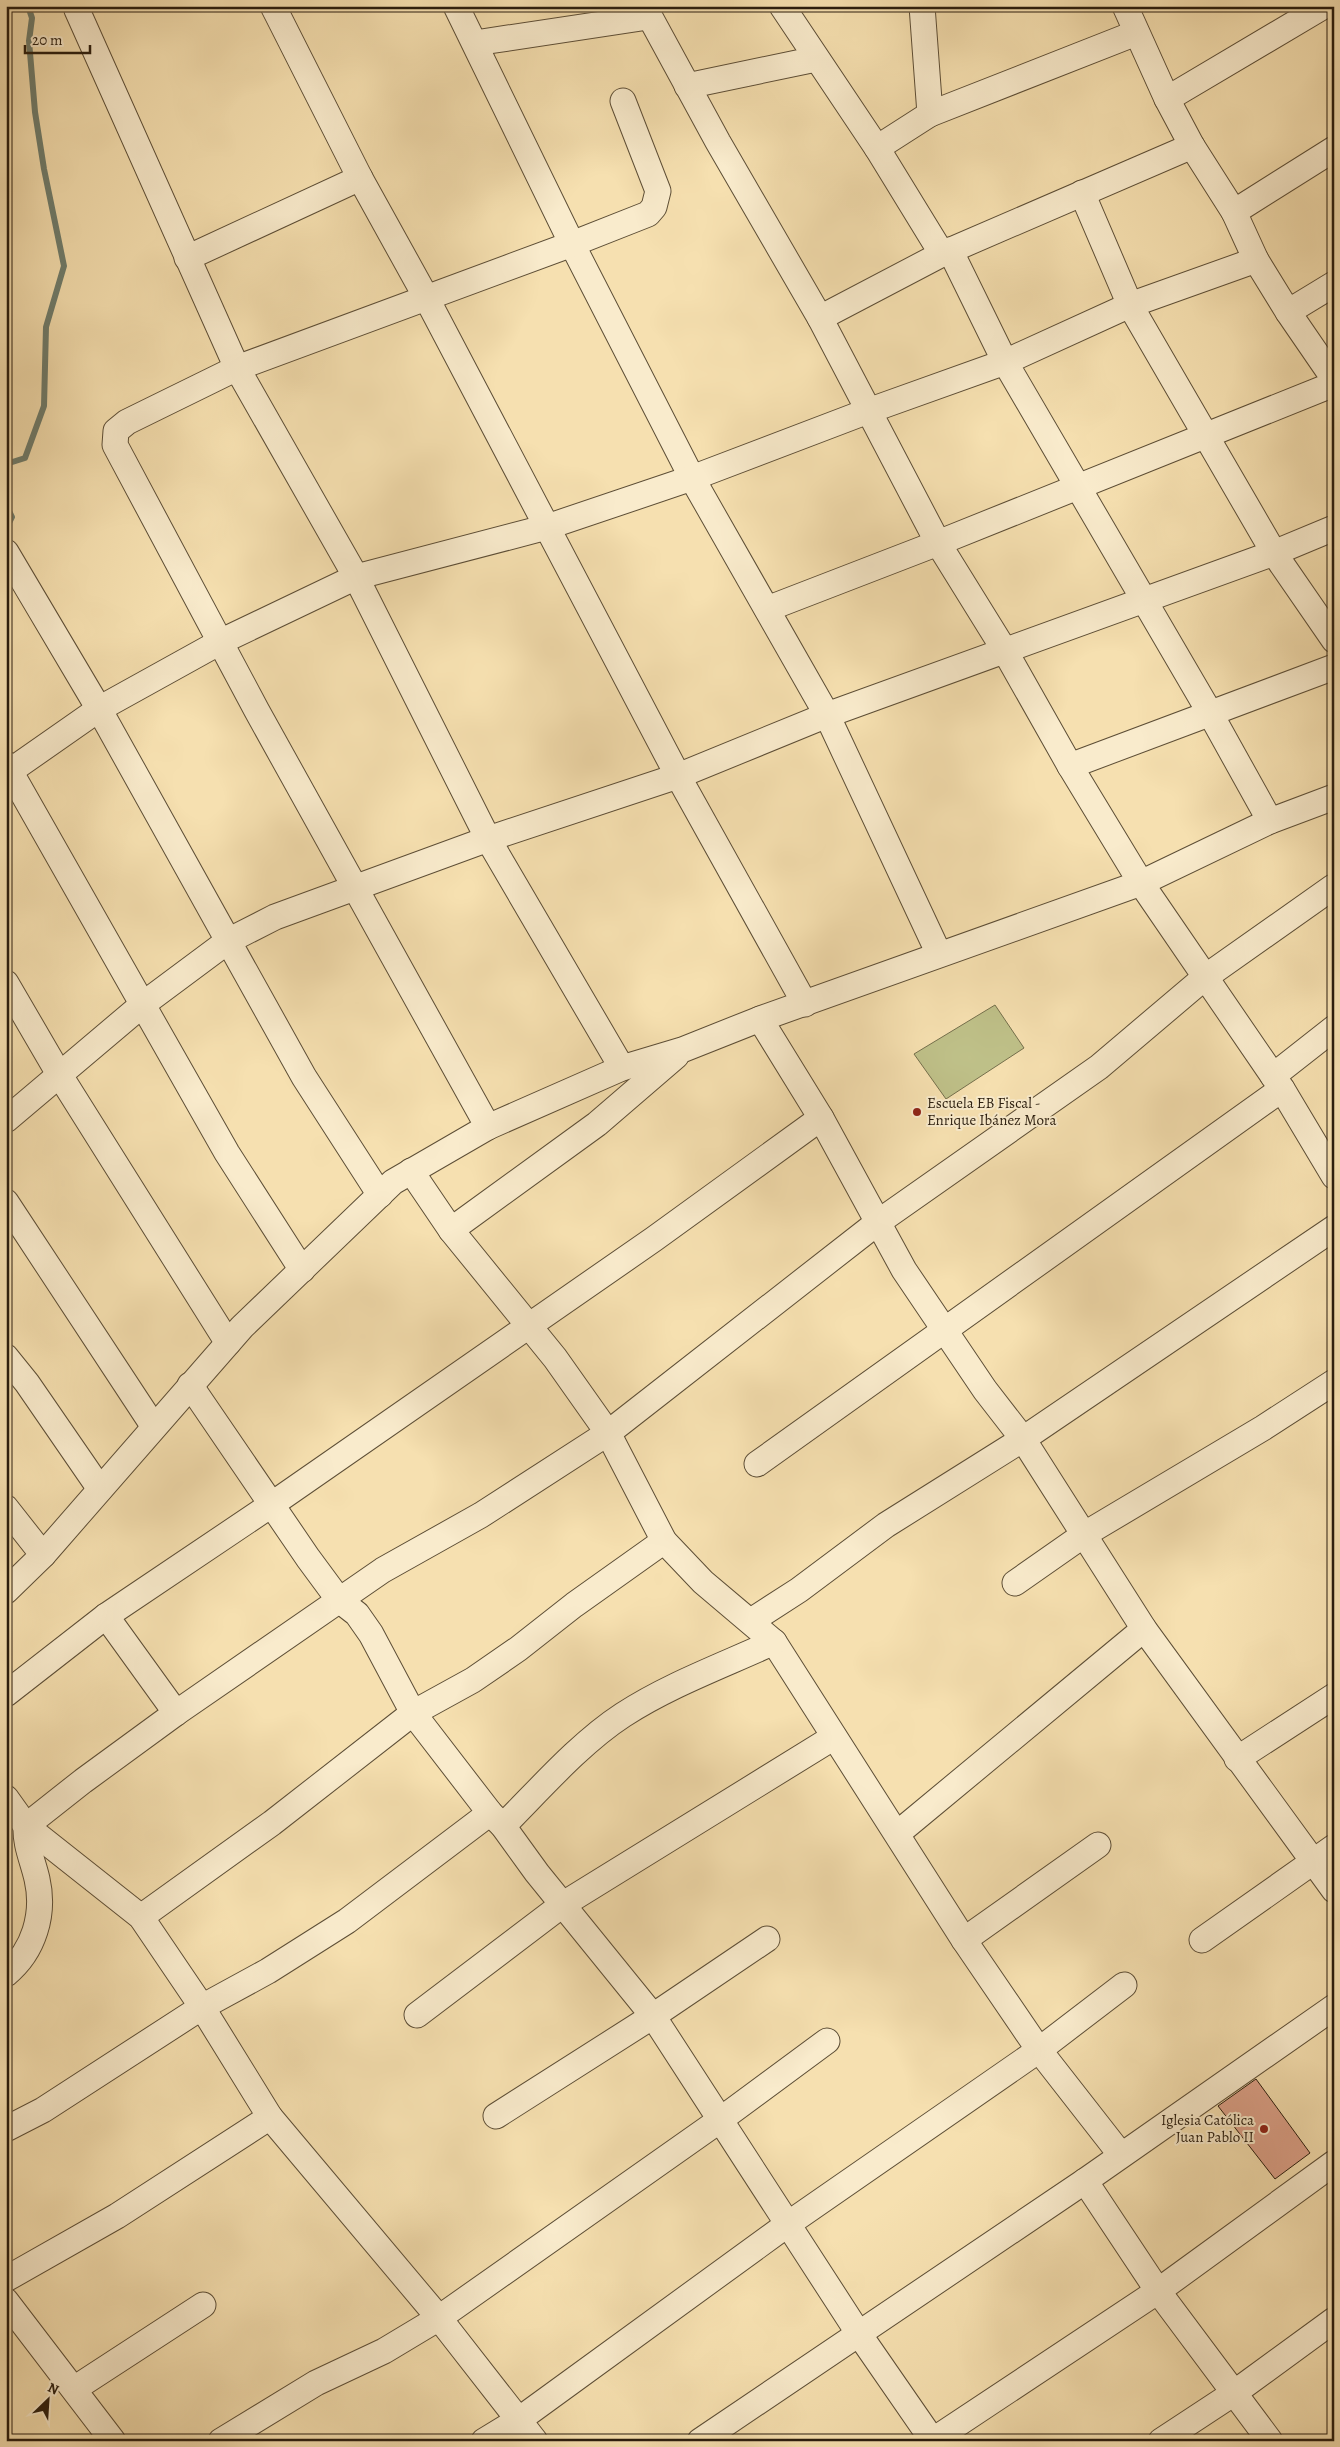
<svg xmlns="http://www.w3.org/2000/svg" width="1340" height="2447" font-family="Alegreya,serif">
<rect width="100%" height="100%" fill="#f6e0b0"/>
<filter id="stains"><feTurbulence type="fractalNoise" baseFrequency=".004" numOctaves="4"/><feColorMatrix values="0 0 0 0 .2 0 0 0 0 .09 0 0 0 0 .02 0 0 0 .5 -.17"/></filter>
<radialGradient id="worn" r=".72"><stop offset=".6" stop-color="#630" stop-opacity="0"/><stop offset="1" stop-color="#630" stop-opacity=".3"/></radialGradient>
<!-- pitch -->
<path fill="#bfc189" stroke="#746f4c" d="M995 1005 1024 1048 946 1099 914 1054Z"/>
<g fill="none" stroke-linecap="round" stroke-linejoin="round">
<!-- stream -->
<g stroke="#6f7d6d" stroke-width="6">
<path d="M6 464 25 458 44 406 46 327 64 266 44 169 35 112 29 41 32 18 28 6"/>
<path d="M6 505 12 517 6 529"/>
</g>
</g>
<!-- building -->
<path fill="#dda28a" stroke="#2a1d0e" d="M1256 2079 1310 2153 1275 2179 1218 2106Z"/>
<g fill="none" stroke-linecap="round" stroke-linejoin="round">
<!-- street casing -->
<g stroke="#5d4e36" stroke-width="27">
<g id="street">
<path d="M273 6 360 178 427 299 678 776 805 1004"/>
<path d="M456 6 572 244 692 478 827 715 939 954"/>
<path d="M644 6 718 142 820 318 938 543 1005 651 1070 766 1141 883 1282 1089 1334 1176"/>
<path d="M782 6 877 148 942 254"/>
<path d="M922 6 930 114"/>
<path d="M1125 6 1167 99 1192 146 1234 212 1256 260 1288 312 1334 284"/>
<path d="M77 10 237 368 356 577 488 839 622 1068"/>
<path d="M475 43 648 17"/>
<path d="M687 86 816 59"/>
<path d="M1167 99 1324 6"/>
<path d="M877 148 930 114 1136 33"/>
<path d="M1082 193 1130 305 1274 553 1334 640"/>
<path d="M1234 212 1334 149"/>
<path d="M950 250 1005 362 1210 713 1270 821"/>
<path d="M187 258 360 178"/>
<path d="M1288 312 1334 379"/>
<path d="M820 318 942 254 1192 146"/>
<path d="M6 552 99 709 304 1077 380 1195"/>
<path d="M767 609 938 543 1334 384"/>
<path d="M6 764 227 1153 302 1270"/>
<path d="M1070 766 1334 667"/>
<path d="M6 774 99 709 220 642 356 577 547 527 692 478 868 411 1005 362 1130 305 1256 260"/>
<path d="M6 983 59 1074 228 1343"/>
<path d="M760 1019 821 1118 904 1270 985 1390 1023 1439 1144 1629 1334 1890"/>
<path d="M1273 1076 1334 1028"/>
<path d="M6 1120 142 1005 228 941 275 917 488 839 678 776 827 715 1274 553 1334 528"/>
<path d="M488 1127 257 711 115 445 116 431 127 422 237 368 572 244 648 214 654 207 658 191 623 101"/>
<path d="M411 1171 451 1230 555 1358 608 1433 664 1541 703 1582 774 1642 964 1940 1039 2050 1121 2155"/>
<path d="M6 1202 154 1427"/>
<path d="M451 1230 597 1124 676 1056"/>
<path d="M6 1357 27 1383 100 1489"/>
<path d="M190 1385 308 1558 339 1600 357 1614 371 1634 413 1713 490 1813 503 1826 537 1873 653 2016 859 2334 933 2441"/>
<path d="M757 1464 1282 1089"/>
<path d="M6 1508 43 1555"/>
<path d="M1015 1583 1085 1534 1263 1428 1334 1382"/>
<path d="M6 1591 43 1555 242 1327 393 1182 488 1127 622 1068 682 1050 760 1019 1141 883 1270 821 1334 797"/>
<path d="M106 1616 176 1713"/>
<path d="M751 1621 799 1590 886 1525 1023 1439 1334 1228"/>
<path d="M6 1694 106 1616 271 1505 654 1239 821 1118"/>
<path d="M1237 1759 1334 1696"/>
<path d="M6 1798 26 1826 141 1917 202 2007 270 2117 439 2318 535 2441"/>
<path d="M503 1826C540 1789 580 1743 623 1715 669 1685 724 1665 774 1642"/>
<path d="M898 1833 1144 1629"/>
<path d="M141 1917 272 1823 413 1713 473 1680 518 1649 574 1605 664 1541"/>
<path d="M964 1940 1098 1845"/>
<path d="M1202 1940 1334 1847"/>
<path d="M6 1974C34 1951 45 1914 37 1879 33 1861 25 1845 26 1826L83 1781 176 1713 383 1570 481 1515 608 1433 877 1223 1099 1067 1204 978 1333 887"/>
<path d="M417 2015 562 1905 834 1737"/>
<path d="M496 2116 653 2016 767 1939"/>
<path d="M6 2129 43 2110 202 2007 268 1971 347 1921 490 1813"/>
<path d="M1085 2181 1158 2291 1270 2441"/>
<path d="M6 2279 117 2216 270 2117"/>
<path d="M6 2301 113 2441"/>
<path d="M74 2389 203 2305"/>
<path d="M221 2441 316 2383 384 2351 439 2318 720 2120 827 2041"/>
<path d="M484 2441 520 2419 788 2224 1039 2050 1124 1985"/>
<path d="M700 2441 1085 2181 1334 2007"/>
<path d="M932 2441 1158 2291 1334 2163"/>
<path d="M1161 2441 1234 2393 1334 2320"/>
</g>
</g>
<!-- street -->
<use href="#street" stroke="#f9ebcc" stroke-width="25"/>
</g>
<!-- markers -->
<g fill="#8f2418" stroke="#f9ebcc" stroke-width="2">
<circle cx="917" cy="1112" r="5"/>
<circle cx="1264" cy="2129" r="5"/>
</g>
<g text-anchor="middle" stroke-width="4" stroke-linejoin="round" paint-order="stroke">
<!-- poi labels -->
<g font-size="15" fill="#2a1d0e" stroke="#f9ebcc" text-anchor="start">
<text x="927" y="1108">Escuela EB Fiscal -<tspan x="927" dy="17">Enrique Ibánez Mora</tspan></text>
<text x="1254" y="2125" text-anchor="end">Iglesia Católica<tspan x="1254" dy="17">Juan Pablo II</tspan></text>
</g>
</g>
<!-- margin -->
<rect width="1340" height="2447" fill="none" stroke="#f6e0b0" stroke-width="25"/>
<rect x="8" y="8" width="1325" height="2432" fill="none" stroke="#2a1d0e" stroke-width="2.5"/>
<rect x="12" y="12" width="1315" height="2422" fill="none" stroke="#2a1d0e"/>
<!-- north arrow -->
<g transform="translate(48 2400) rotate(25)" stroke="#f9ebcc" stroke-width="4" paint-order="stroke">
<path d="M0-4L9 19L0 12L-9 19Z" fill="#2a1d0e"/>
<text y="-8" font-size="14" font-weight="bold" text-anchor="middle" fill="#2a1d0e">N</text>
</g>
<!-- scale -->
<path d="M25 45v8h65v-8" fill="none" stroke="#2a1d0e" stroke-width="2.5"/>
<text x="32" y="45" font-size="15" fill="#2a1d0e" stroke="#f9ebcc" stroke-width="4" paint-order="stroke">20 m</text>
<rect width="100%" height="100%" filter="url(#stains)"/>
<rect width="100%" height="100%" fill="url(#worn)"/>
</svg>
